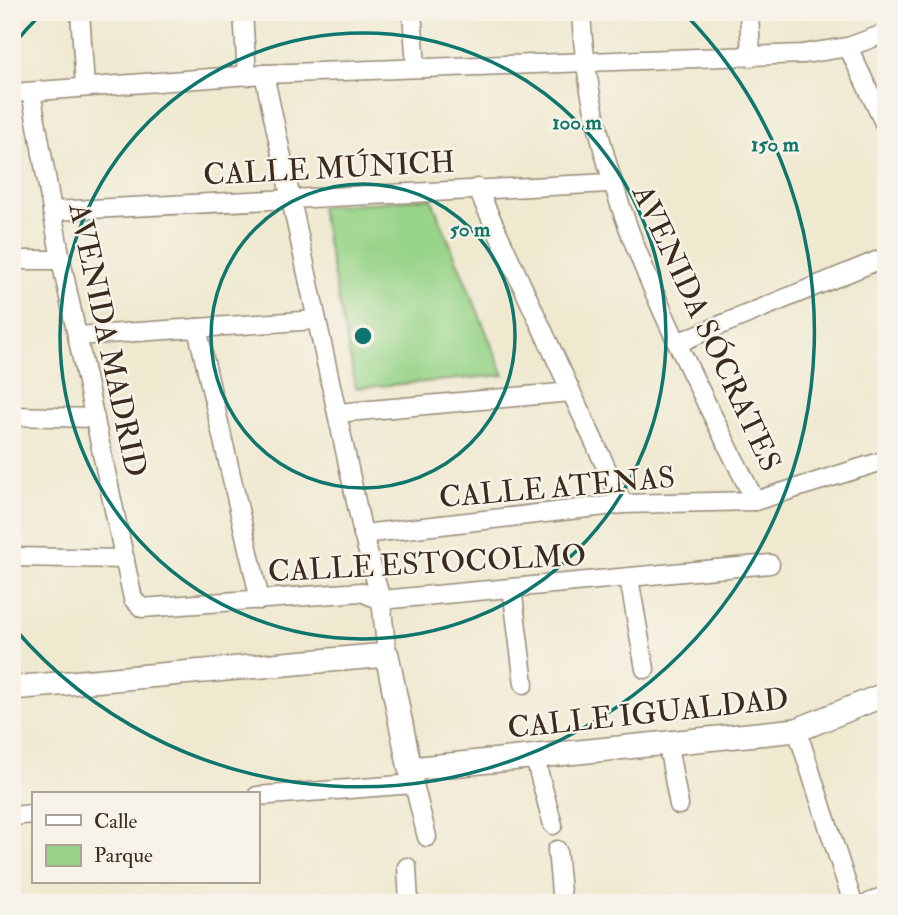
<svg xmlns="http://www.w3.org/2000/svg" width="898" height="915" font-family="'IM FELL Double Pica',serif">
<rect width="100%" height="100%" fill="#f7f3e8"/>
<filter id="ink" filterUnits="userSpaceOnUse"><feTurbulence type="fractalNoise" baseFrequency=".0143" numOctaves="2"/><feDisplacementMap in="SourceGraphic" scale="14" xChannelSelector="R" yChannelSelector="G"/><feConvolveMatrix kernelMatrix="1 2 1 2 8 2 1 2 1" color-interpolation-filters="sRGB"/></filter>
<filter id="wash" filterUnits="userSpaceOnUse"><feTurbulence type="fractalNoise" baseFrequency=".00686" numOctaves="4" result="noise"/><feDisplacementMap in="SourceGraphic" scale="28" xChannelSelector="R" yChannelSelector="G"/><feGaussianBlur stdDeviation="1.57" result="paint"/><feColorMatrix in="noise" values="0 0 0 0 0 0 0 0 0 0 0 0 0 0 0 0 0 1.4 0 .05"/><feComposite in="paint" operator="in"/></filter>
<g filter="url(#wash)">
<rect width="100%" height="100%" fill="#efe9d0"/>
<!-- green -->
<path fill="#98d489" stroke="#6a7f54" stroke-width="2" d="M431 198 504 375 356 388 320 207Z"/>
</g>
<g filter="url(#ink)">
<g fill="none" stroke-linecap="round" stroke-linejoin="round">
<!-- minor casing -->
<g stroke="#958a77" stroke-width="21">
<g id="minor">
<path d="M80 12 85 87"/>
<path d="M243 12 247 76"/>
<path d="M412 12 416 67"/>
<path d="M581 12C589 188 679 346 755 501"/>
<path d="M749 12 751 57"/>
<path d="M848 47 886 127"/>
<path d="M264 74 363 534 381 600 387 655"/>
<path d="M31 92 61 260 133 599 142 608 361 592 381 600 770 564"/>
<path d="M12 93 264 74 803 54 848 47 886 33"/>
<path d="M477 188 623 504"/>
<path d="M52 211 610 183"/>
<path d="M12 260H61"/>
<path d="M197 328 260 600"/>
<path d="M77 336 316 320"/>
<path d="M677 343 886 257"/>
<path d="M337 413 571 392"/>
<path d="M12 416 95 418"/>
<path d="M363 534 623 504 755 501 886 460"/>
<path d="M12 557 125 559"/>
<path d="M629 578 645 669"/>
<path d="M512 588 524 684"/>
<path d="M797 730 853 903"/>
<path d="M668 746 679 805"/>
<path d="M535 759 553 825"/>
<path d="M411 772 427 837"/>
<path d="M257 796 414 784"/>
<path d="M12 816 33 814"/>
<path d="M557 850 562 903"/>
<path d="M407 867 409 903"/>
<path d="M12 899 13 903"/>
<path d="M869 903 886 895"/>
</g>
</g>
<!-- tertiary casing -->
<g stroke="#958a77" stroke-width="26">
<path id="tertiary" d="M12 688 387 655 410 769 797 730 886 694"/>
</g>
<!-- minor -->
<use href="#minor" stroke="#fff" stroke-width="18"/>
<!-- tertiary -->
<use href="#tertiary" stroke="#fff" stroke-width="23"/>
</g>
</g>
<!-- distance rings -->
<g fill="none" stroke="#0f766e" stroke-width="3.5">
<circle cx="363" cy="336" r="152"/>
<circle cx="363" cy="336" r="303"/>
<path d="M14 44A455 455 0 0 1 41 14M685 14A455 455 0 1 1 14 628"/>
</g>
<g text-anchor="middle" stroke-width="5" stroke-linejoin="round" paint-order="stroke">
<!-- street labels -->
<g font-size="30" fill="#3b2a1e" stroke="#f7f3e8">
<text transform="translate(329 168) rotate(-3)" y="10">CALLE MÚNICH</text>
<text transform="translate(707 328) rotate(65)" y="10">AVENIDA SÓCRATES</text>
<text transform="translate(108 340) rotate(78)" y="10">AVENIDA MADRID</text>
<text transform="translate(557 487) rotate(-5)" y="10">CALLE ATENAS</text>
<text transform="translate(427 563) rotate(-3)" y="10">CALLE ESTOCOLMO</text>
<text transform="translate(648 713) rotate(-6)" y="10">CALLE IGUALDAD</text>
</g>
</g>
<circle cx="363" cy="336" r="10" fill="#0f766e" stroke="#f7f3e8" stroke-width="3.5"/>
<g font-size="21" text-anchor="middle" font-weight="bold" fill="#0f766e" stroke="#f7f3e8" stroke-width="5" stroke-linejoin="round" paint-order="stroke">
<text x="577" y="129">100 m</text>
<text x="775" y="151">150 m</text>
<text x="470" y="236">50 m</text>
</g>
<!-- margin -->
<rect width="898" height="915" fill="none" stroke="#f7f3e8" stroke-width="42"/>
<!-- legend -->
<rect x="32" y="792" width="228" height="91" fill="#f7f3e8" stroke="#aca397" stroke-width="2"/>
<rect x="46" y="815" width="35" height="10" fill="#ffffff" stroke="#aca397" stroke-width="2"/>
<text x="94" y="828" font-size="21" fill="#3b2a1e">Calle</text>
<rect x="46" y="845" width="35" height="21" fill="#98d489" stroke="#aca397" stroke-width="2"/>
<text x="94" y="862" font-size="21" fill="#3b2a1e">Parque</text>
</svg>
